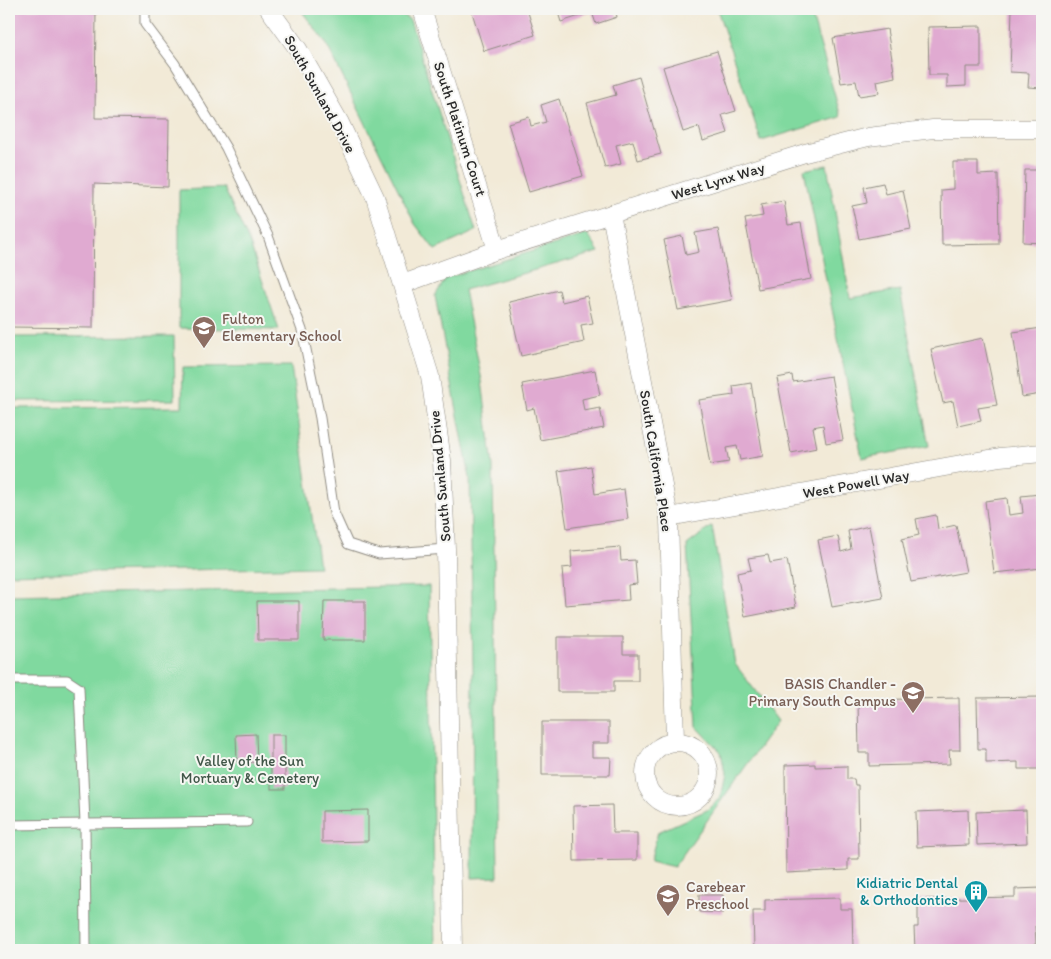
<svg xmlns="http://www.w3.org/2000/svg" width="1051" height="959" font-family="Itim,sans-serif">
<rect width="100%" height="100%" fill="#f6f6f2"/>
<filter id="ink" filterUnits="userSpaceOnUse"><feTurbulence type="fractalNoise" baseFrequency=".02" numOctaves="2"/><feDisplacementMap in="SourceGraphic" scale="10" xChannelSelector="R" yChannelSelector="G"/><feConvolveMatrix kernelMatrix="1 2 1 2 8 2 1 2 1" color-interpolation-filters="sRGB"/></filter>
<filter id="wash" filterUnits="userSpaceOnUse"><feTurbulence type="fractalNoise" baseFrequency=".0096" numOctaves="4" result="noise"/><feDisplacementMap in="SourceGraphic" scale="20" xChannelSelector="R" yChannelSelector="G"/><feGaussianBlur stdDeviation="1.12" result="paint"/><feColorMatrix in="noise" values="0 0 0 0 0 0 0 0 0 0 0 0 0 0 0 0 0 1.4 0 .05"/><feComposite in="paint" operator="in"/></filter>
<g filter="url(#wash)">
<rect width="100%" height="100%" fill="#f2ead7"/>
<!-- green -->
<g fill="#80d99f" stroke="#568265">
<path d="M300 9H394L410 20 476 231 435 250 415 224 326 43Z"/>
<path d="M717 9H810L841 117 761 141Z"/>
<path d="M827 165 850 298 900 290 929 446 862 458 804 170Z"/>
<path d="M224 188 250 244 279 330 179 328V190Z"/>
<path d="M588 234 599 252 464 290 482 381 493 466 498 877 472 878 473 671 470 478 435 296 446 278Z"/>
<path d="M174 336 175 400 9 401V337Z"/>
<path d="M291 366 319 567 9 574V408L182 407 183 367Z"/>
<path d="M712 526 735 664 778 721 674 867 650 861 658 832 707 810 720 798 725 774 721 752 697 727 687 545Z"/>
<path d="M429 586 435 950H9V595Z"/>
</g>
<g id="blocks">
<!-- building -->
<g fill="#e0aad1">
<path d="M9 9H96L95 118 169 119 168 187 94 184 93 328 9 327Z"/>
<path d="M471 9H527L535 35 484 51Z"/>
<path d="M557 9H615L617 17 596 24 592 12 561 22Z"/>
<path d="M1012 9H1042V88L1028 87 1029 73 1010 72Z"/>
<path d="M981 26V67H966V86L947 87V75H929L928 27Z"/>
<path d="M887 29 895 77 877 81 879 93 859 96 856 81 841 83 833 38Z"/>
<path d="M717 51 736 111 722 115 728 133 703 141 699 127 683 132 663 67Z"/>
<path d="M639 77 661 154 638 160 633 141 616 145 621 164 605 168 587 103 616 95 613 85Z"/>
<path d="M559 99 583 176 529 192 508 123 529 117 531 126 546 122 541 105Z"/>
<path d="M953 162H978V175L998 174 999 244 942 245 941 190 953 189Z"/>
<path d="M1025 170H1042V243L1023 242Z"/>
<path d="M883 183 886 194 903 190 911 229 859 239 852 206 867 203 864 187Z"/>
<path d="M784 201 788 225 801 223 811 279 758 289 745 219 763 216 761 205Z"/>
<path d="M718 229 732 300 678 310 664 240 682 236 686 255 699 252 695 233Z"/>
<path d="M559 290 562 302 587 296 593 323 581 325 584 342 521 356 509 302Z"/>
<path d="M1042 328V398L1041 394 1022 397 1013 332Z"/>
<path d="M983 338 997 405 978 408 981 421 958 426 953 401 943 403 931 349Z"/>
<path d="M595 370 600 395 582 399 584 411 600 408 604 428 540 440 534 408 527 410 522 384Z"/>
<path d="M792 375 793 382 831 376 843 440 826 443 823 425 813 427 817 448 791 453 777 378Z"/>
<path d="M751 383 763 456 740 460 737 446 726 448 729 462 710 465 699 400 734 395 733 386Z"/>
<path d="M591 466 595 494 624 489 628 519 567 528 558 471Z"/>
<path d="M1040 494 1042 568 994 573 985 501 1007 498 1009 515 1023 513 1021 496Z"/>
<path d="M936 515 938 529 956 525 966 572 911 582 902 539 919 535 916 519Z"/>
<path d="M869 526 883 598 832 607 818 540 838 536 841 552 851 549 848 531Z"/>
<path d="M620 547 621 561 635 560 637 584 628 585 629 600 565 605 562 568 572 567 571 551Z"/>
<path d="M768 555 770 563 787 560 796 607 745 617 737 573 751 570 748 558Z"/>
<path d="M257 601H299V640H258Z"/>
<path d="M324 601H365V640H323Z"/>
<path d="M557 637H623V654H638V681H614V692H557Z"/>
<path d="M1042 697V769H1018V762L986 763V749H978L977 698Z"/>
<path d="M959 698 960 750H949L950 764 869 766V753H859L858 700Z"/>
<path d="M542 722H609V743H592V757H611L610 775H542Z"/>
<path d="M256 734 257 762H237L236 735Z"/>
<rect x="271" y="735" width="14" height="54"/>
<path d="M815 764V767L847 766V779H854L855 785H858L859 859H848V870L786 873 785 765Z"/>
<path d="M612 805 613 833H637V860L574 861 573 806Z"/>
<path d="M368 810V841L322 842V811Z"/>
<path d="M968 810 969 845 917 847 916 812Z"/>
<path d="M1026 810 1027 843 977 845 976 812Z"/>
<path d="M1042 888V926H1035L1036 943 1028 950H915L914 927H918V899L1015 897V889Z"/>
<path d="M699 895H723V913L699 912Z"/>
<path d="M840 898V909H852L853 948 754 950 753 911H765V900Z"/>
</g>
</g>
</g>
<g filter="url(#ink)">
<use href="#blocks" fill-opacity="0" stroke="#8e8a81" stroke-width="1"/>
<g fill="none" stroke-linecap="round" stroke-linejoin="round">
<!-- lane casing -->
<g stroke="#8e8a81" stroke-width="11">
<g id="lane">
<path d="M145 9V24L175 64 226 148 268 236 302 330 320 418 334 513 348 544 379 554 446 549"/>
<path d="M9 680H67L79 688 85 823 86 950"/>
<path d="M9 825 247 822"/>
</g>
</g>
<!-- street casing -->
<g stroke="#8e8a81" stroke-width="19">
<g id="street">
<path d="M269 9 298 49 340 123 375 197 430 376 442 460 446 549 453 950"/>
<path d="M422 9 497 250"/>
<path d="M611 214 669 517 675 741"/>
<path d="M403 284 497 250 805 153 868 137 933 129H1042"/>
<path d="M669 517 1000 457 1042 453"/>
<circle cx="677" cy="774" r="32"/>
</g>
</g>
<!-- lane -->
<use href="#lane" stroke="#fff" stroke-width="9"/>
<!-- street -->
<use href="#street" stroke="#fff" stroke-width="18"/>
</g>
</g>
<!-- icons -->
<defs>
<g id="school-pin" transform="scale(1.25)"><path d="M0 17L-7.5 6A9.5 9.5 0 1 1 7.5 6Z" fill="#8d6e63" stroke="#f6f6f2"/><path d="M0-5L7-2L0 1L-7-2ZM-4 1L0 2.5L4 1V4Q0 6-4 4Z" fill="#fff"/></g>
<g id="building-pin" transform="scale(1.25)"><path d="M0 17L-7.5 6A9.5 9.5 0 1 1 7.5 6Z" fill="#0f9aa8" stroke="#f6f6f2"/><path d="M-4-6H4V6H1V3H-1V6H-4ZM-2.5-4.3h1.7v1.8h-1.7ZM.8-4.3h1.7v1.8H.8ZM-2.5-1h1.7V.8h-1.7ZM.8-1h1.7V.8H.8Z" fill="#fff"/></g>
</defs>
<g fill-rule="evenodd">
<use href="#school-pin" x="204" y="328"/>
<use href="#school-pin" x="913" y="693"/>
<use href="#building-pin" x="976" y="892"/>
<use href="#school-pin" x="668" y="896"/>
</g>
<g text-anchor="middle" stroke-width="4" stroke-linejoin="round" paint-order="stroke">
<!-- street labels -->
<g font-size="15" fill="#2b2b2b" stroke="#f6f6f2">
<text transform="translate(320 94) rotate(61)" y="5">South Sunland Drive</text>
<text transform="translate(460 129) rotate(72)" y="5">South Platinum Court</text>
<text transform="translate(718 181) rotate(-17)" y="5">West Lynx Way</text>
<text transform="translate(656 461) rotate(81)" y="5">South California Place</text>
<text transform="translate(440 476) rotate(-95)" y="5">South Sunland Drive</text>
<text transform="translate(856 484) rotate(-10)" y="5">West Powell Way</text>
</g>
<!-- education labels -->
<g font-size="15" fill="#785e54" stroke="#f6f6f2" text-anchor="start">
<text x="222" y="324">Fulton<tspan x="222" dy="17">Elementary School</tspan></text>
<text x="896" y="689" text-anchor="end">BASIS Chandler -<tspan x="896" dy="17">Primary South Campus</tspan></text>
<text x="686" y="892">Carebear<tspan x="686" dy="17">Preschool</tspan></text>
</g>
<!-- park labels -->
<g font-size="15" fill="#405648" stroke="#f6f6f2">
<text x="250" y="766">Valley of the Sun<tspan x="250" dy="17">Mortuary &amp; Cemetery</tspan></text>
</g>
<!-- culture labels -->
<g font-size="15" fill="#0d838f" stroke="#f6f6f2" text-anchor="end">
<text x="958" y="888">Kidiatric Dental<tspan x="958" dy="17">&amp; Orthodontics</tspan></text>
</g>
</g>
<!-- margin -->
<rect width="1051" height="959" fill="none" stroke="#f6f6f2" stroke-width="30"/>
</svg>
